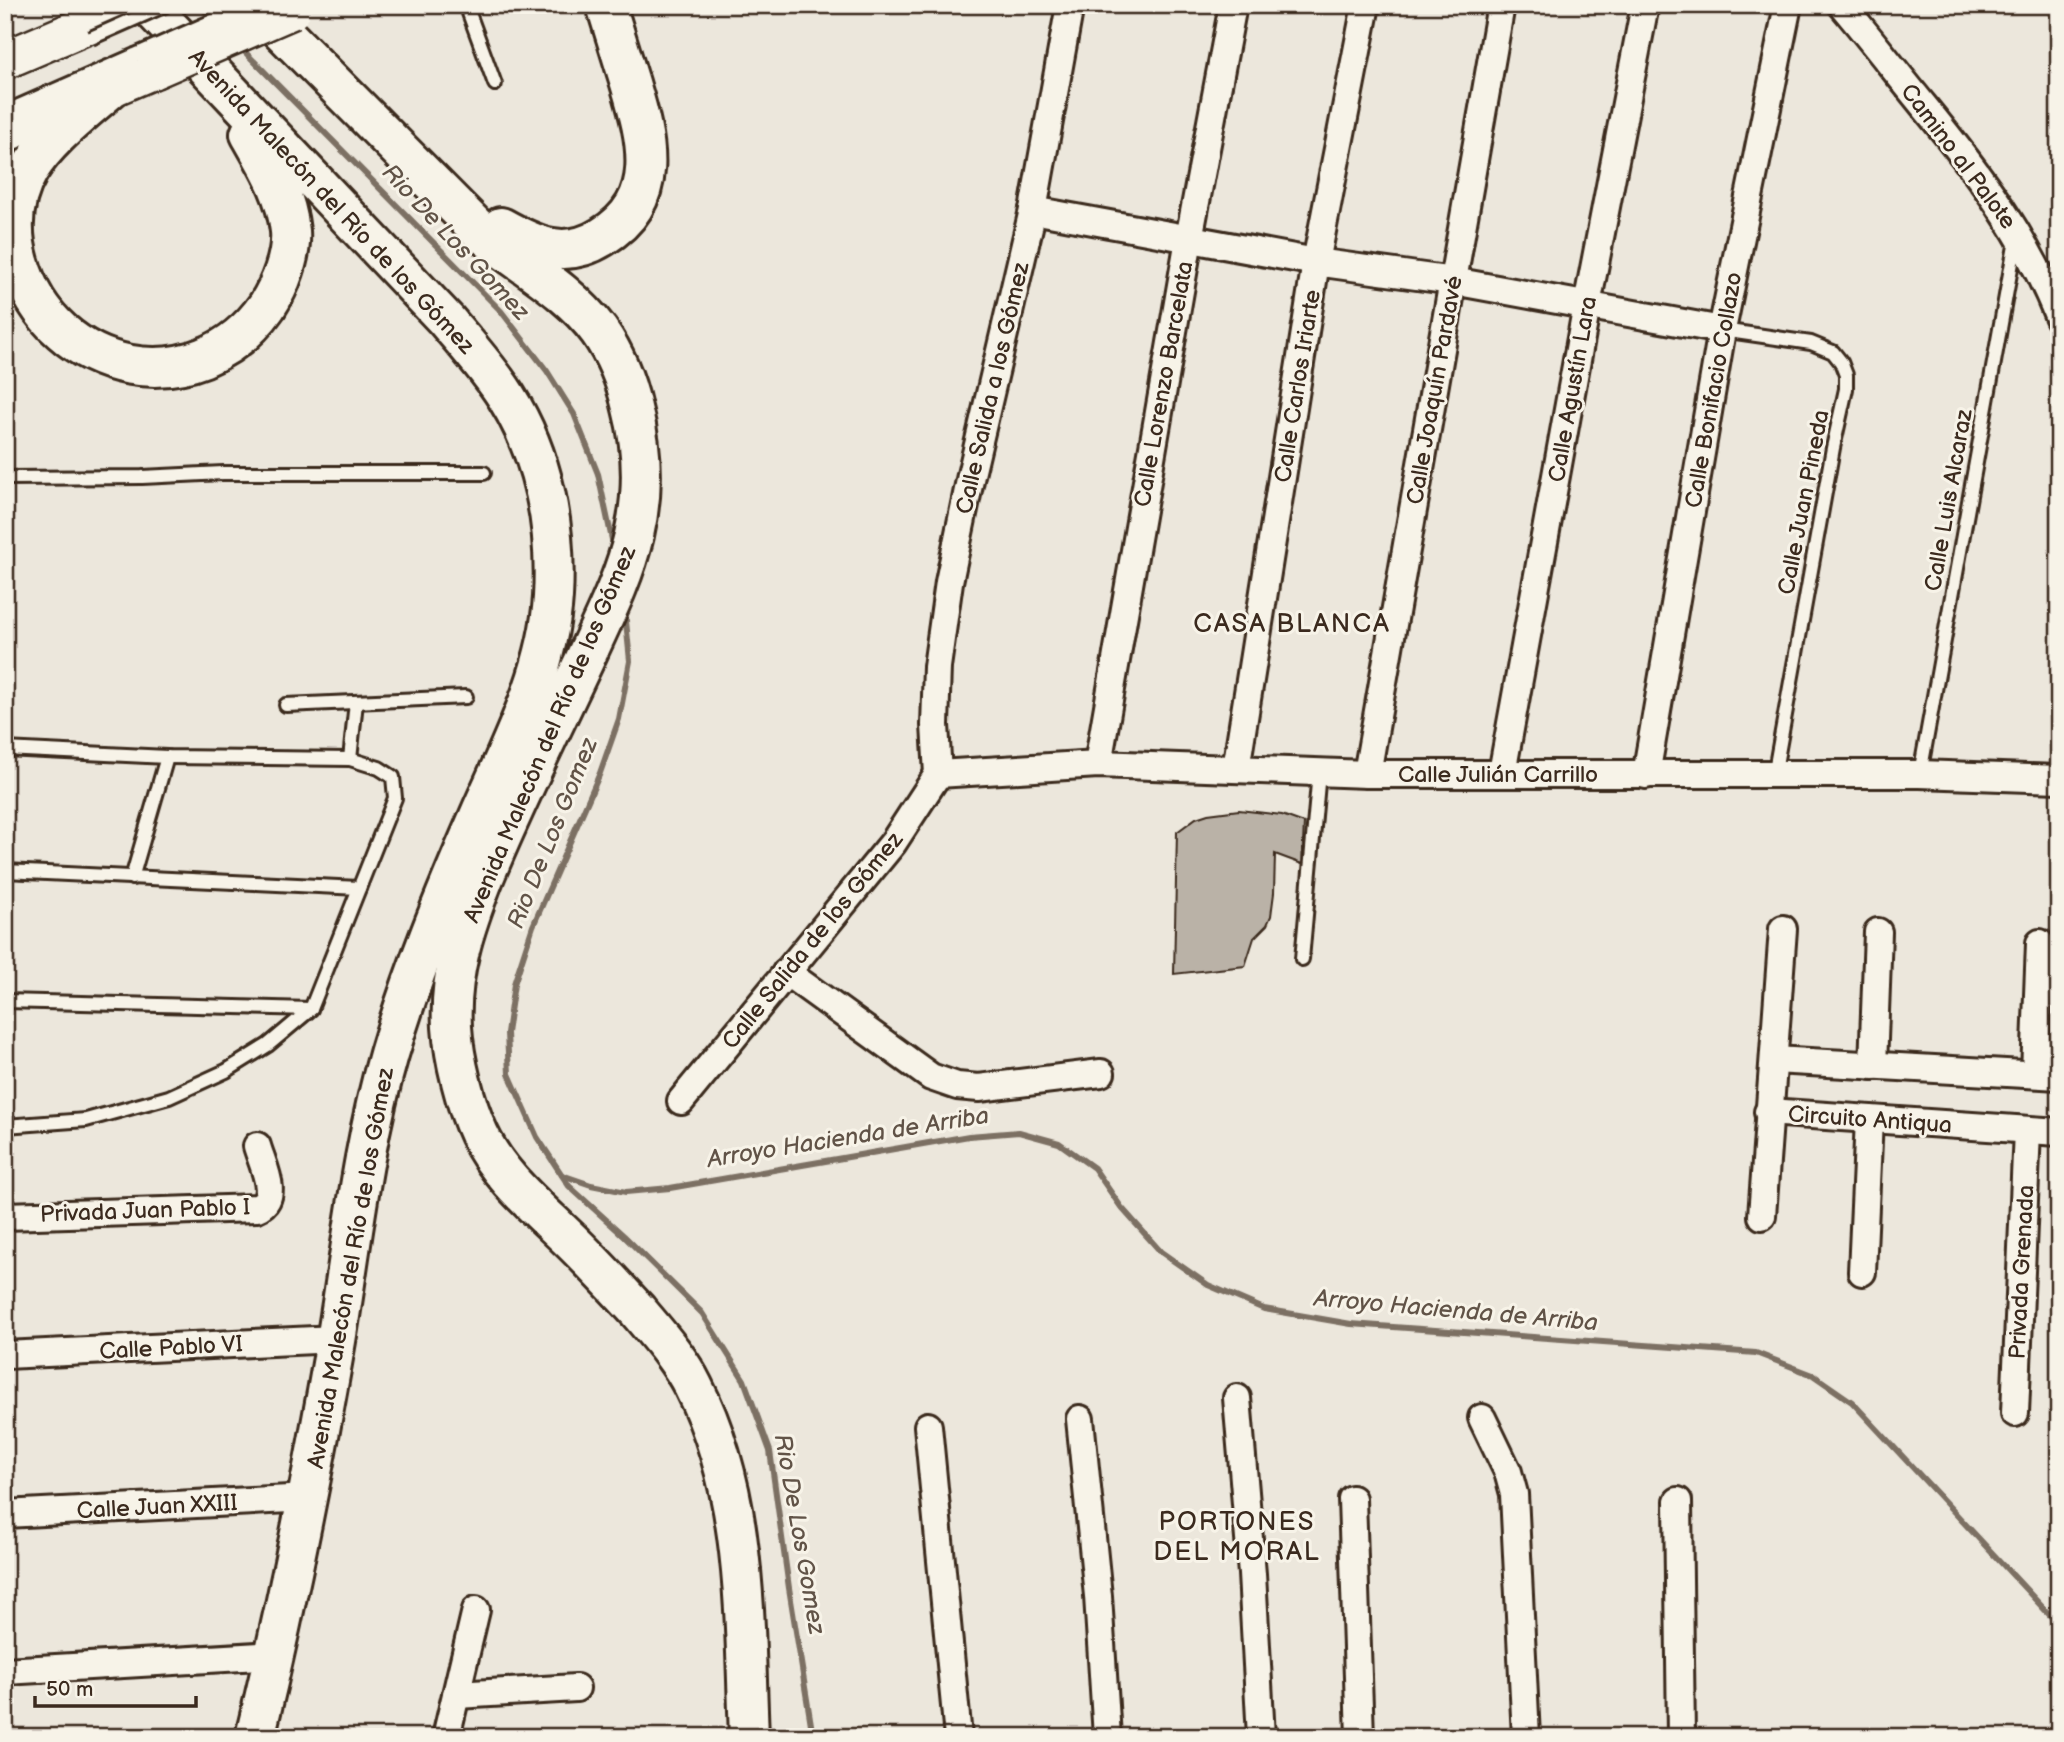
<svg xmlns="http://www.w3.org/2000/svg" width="2064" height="1742" font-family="'Balsamiq Sans',sans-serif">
<rect width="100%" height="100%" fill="#ece7dc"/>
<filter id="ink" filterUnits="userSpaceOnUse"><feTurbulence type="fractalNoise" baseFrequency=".0143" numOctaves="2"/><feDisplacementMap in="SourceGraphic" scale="14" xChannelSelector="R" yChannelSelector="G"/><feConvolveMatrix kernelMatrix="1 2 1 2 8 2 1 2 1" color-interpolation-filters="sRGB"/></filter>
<g filter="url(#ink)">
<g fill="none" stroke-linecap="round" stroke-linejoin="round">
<!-- stream -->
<g stroke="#7c7064" stroke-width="6">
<path d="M199 5 214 21"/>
<path d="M239 46 501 311 547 371 574 414 598 474 614 549"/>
<path d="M625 611 630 661 619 719 600 773 533 926 514 984 507 1033 509 1074 537 1137 569 1186 624 1236 702 1313 744 1380 770 1451 789 1588 813 1737"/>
<path d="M562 1175 591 1185 626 1192 670 1188 969 1136 1019 1132 1059 1143 1094 1168 1121 1207 1161 1252 1208 1285 1264 1309 1351 1324 1756 1353 1813 1375 1852 1402 2059 1625"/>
</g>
</g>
<!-- building -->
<path fill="#bab2a7" stroke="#3b2a1e" stroke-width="2" d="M1239 810 1282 815 1304 823 1302 864 1275 854 1274 893 1271 916 1267 925 1254 938 1245 966 1174 974 1177 832 1196 818 1208 814Z"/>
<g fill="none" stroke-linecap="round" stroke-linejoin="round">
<!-- service casing -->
<g stroke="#3b2a1e" stroke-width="18">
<g id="service">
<path d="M466 5 495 84"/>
<path d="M5 112 135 55"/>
<path d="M1722 330 1811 343 1833 352 1841 362 1846 375V389L1833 448 1774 776"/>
<path d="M5 478 142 477 223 473H484"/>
<path d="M286 705 466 697"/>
<path d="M5 749 167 757 350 759 379 768 393 777 395 798 311 1009 268 1045 226 1071 169 1097 86 1120 5 1126"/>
<path d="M350 759 356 702"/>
<path d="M1920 774 2016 240"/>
<path d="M5 871 359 888"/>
<path d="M132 878 167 757"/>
<path d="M1302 959 1319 772"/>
<path d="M5 1001 311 1009"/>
</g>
</g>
<!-- minor casing -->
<g stroke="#3b2a1e" stroke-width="32">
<g id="minor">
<path d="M1842 5C1870 38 1896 72 1923 105 1977 171 2028 238 2059 318"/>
<path d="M1033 210 1316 262 1453 281 1722 330"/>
<path d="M1098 764 1189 239 1233 5"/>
<path d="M1236 769 1316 262 1366 5"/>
<path d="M1502 773 1587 305 1645 5"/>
<path d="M938 774 1098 764 1367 774H1920L2059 779"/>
<path d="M938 774 935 725 937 667 949 582 971 475 1033 210 1070 5"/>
<path d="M1367 774 1501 5"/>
<path d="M1646 775 1722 330 1788 5"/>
<path d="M786 972 931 1077 957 1086 979 1088 1101 1073"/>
<path d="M1774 1060 2059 1076"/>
<path d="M1873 1066 1878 932"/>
<path d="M2035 1073 2040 943"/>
<path d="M681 1101 893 843 938 774"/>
<path d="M1768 1112 2059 1132"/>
<path d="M5 1216 257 1208C281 1199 262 1164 257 1146"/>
<path d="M1762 1216 1783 929"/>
<path d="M1862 1272 1869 1119"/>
<path d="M5 1355 336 1339"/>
<path d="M1237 1398 1252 1574 1261 1737"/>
<path d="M2015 1413 2027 1130"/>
<path d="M1482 1418 1508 1472 1514 1494 1526 1737"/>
<path d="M1080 1419 1098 1596 1107 1737"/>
<path d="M928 1426 958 1737"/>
<path d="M1352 1499 1360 1737"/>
<path d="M1678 1501 1681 1737"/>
<path d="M5 1514 309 1498"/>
<path d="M5 1671 275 1655"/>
<path d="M456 1695 576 1688"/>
<path d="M446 1737 476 1610"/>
</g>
</g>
<!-- secondary casing -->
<g stroke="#3b2a1e" stroke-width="42">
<g id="secondary">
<path d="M5 60 134 5"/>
<path d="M5 133 153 70"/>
</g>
</g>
<!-- primary casing -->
<g stroke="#3b2a1e" stroke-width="44">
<g id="primary">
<path d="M148 5 446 320C467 345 489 369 506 396 544 456 557 528 553 597 548 674 509 747 479 816 445 894 413 972 389 1054 362 1147 352 1245 336 1341 313 1474 287 1605 255 1737"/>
<path d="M256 5 482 233C521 265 568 289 599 331 615 354 626 381 632 408 643 450 644 492 634 535 624 579 602 621 584 661 550 733 514 805 484 878 465 927 449 973 452 1027 454 1059 465 1104 479 1134 498 1175 535 1206 567 1237 592 1261 615 1286 638 1311 658 1335 679 1358 693 1386 748 1494 744 1619 749 1737"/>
<path d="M111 88C83 113 49 138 29 170 12 199 10 230 19 262 52 377 197 406 267 306 280 286 292 256 290 231 286 194 268 166 250 134"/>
<path d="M501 227C535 246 565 260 602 237 663 200 647 140 630 83 622 57 614 31 606 5"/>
</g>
</g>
<!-- service -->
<use href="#service" stroke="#f7f3e8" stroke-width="12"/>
<!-- minor -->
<use href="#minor" stroke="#f7f3e8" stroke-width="26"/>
<!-- secondary -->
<use href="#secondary" stroke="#f7f3e8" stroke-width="37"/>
<!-- primary -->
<use href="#primary" stroke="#f7f3e8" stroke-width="38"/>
<!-- service-bridge casing -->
<g stroke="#3b2a1e" stroke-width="18" stroke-linecap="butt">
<g id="service-bridge">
<path d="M91 38 166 5"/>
<path d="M135 55 249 5"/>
</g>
</g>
<!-- secondary-bridge casing -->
<g stroke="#3b2a1e" stroke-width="42" stroke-linecap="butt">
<path id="secondary-bridge" d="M153 70 292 10"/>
</g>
<!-- service-bridge -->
<use href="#service-bridge" stroke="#f7f3e8" stroke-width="12"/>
<!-- secondary-bridge -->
<use href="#secondary-bridge" stroke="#f7f3e8" stroke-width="37"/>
</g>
</g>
<g text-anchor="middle" stroke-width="6" stroke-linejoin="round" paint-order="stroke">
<!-- street labels -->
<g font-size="23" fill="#3b2a1e" stroke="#f7f3e8">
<text transform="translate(1959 156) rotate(53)" y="8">Camino al Palote</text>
<text transform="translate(332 201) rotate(47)" y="8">Avenida Malecón del Río de los Gómez</text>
<text transform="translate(1163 384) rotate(-80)" y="8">Calle Lorenzo Barcelata</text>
<text transform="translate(1297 386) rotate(-81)" y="8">Calle Carlos Iriarte</text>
<text transform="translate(992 388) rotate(-77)" y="8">Calle Salida a los Gómez</text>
<text transform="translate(1572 389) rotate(-80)" y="8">Calle Agustín Lara</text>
<text transform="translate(1434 390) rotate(-80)" y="8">Calle Joaquín Pardavé</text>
<text transform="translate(1713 390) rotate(-80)" y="8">Calle Bonifacio Collazo</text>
<text transform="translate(1948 500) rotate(-80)" y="8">Calle Luis Alcaraz</text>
<text transform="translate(1803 502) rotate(-79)" y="8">Calle Juan Pineda</text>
<text transform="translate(549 734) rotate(-67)" y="8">Avenida Malecón del Río de los Gómez</text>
<text x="1498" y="782">Calle Julián Carrillo</text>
<text transform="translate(812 940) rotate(-51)" y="8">Calle Salida de los Gómez</text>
<text transform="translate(1870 1119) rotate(4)" y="8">Circuito Antiqua</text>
<text transform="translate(145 1210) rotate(-2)" y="8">Privada Juan Pablo I</text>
<text transform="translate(350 1268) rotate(-80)" y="8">Avenida Malecón del Río de los Gómez</text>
<text transform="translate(2021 1272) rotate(-87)" y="8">Privada Grenada</text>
<text transform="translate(171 1347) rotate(-3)" y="8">Calle Pablo VI</text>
<text transform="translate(157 1506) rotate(-3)" y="8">Calle Juan XXIII</text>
</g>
<!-- water labels -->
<g font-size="24" font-style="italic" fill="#615347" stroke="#f7f3e8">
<text transform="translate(456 242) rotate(47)" y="8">Rio De Los Gomez</text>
<text transform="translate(552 833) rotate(-68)" y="8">Rio De Los Gomez</text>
<text transform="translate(848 1137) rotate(-9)" y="8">Arroyo Hacienda de Arriba</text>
<text transform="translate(1456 1310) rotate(5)" y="8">Arroyo Hacienda de Arriba</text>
<text transform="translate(800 1534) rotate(80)" y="8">Rio De Los Gomez</text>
</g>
<!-- quarter labels -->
<g font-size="26" letter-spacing="2" fill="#3b2a1e" stroke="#f7f3e8">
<text x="1292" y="632">CASA BLANCA</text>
<text x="1237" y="1530">PORTONES<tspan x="1237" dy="30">DEL MORAL</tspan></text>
</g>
</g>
<!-- margin -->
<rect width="2064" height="1742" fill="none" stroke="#f7f3e8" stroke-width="28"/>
<rect x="14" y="14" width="2036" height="1714" fill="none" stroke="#3b2a1e" stroke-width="2.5" filter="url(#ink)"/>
<!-- scale -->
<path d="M35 1696v10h161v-10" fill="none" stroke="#3b2a1e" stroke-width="3.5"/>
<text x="46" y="1696" font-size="21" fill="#3b2a1e" stroke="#f7f3e8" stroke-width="5" paint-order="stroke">50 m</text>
</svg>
